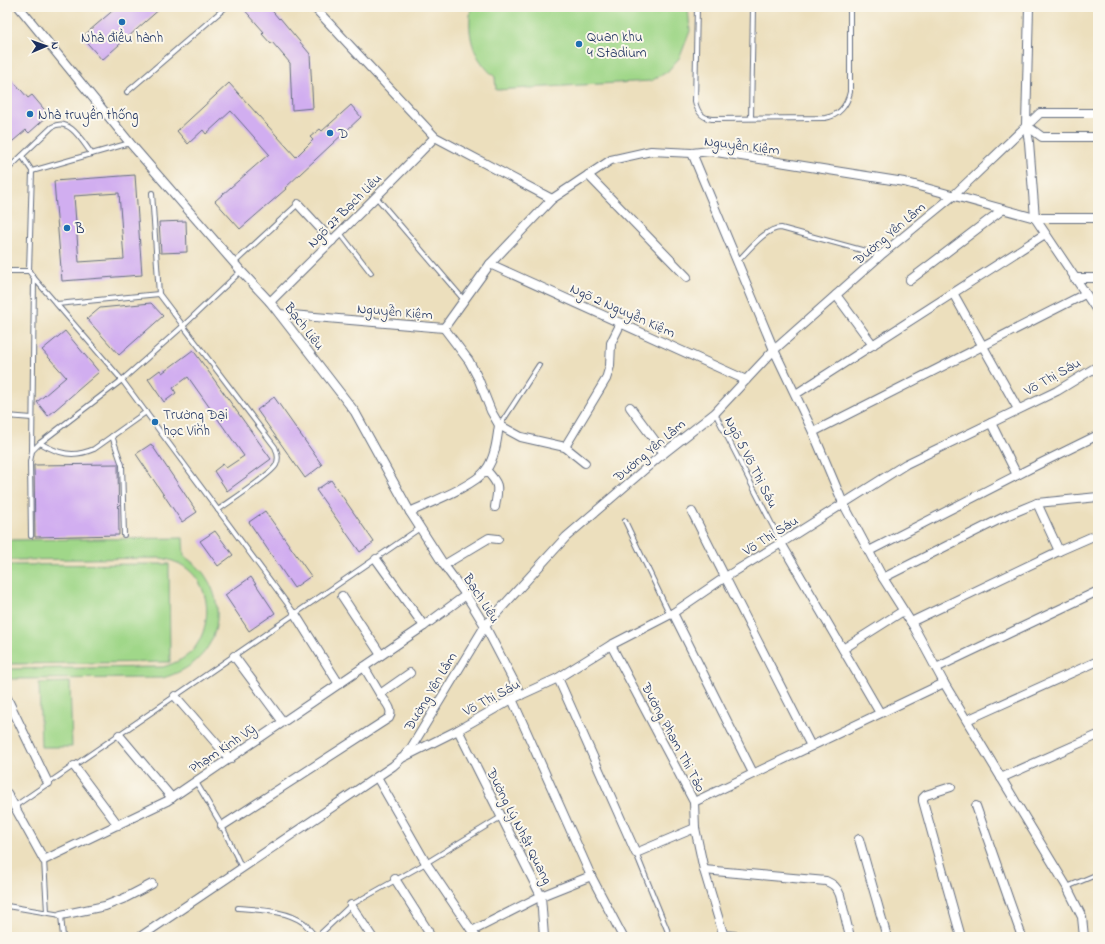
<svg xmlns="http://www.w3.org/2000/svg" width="1105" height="944" font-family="'Indie Flower',sans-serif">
<rect width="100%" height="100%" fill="#fbf7ec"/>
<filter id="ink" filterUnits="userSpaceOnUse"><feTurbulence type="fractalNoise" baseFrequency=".025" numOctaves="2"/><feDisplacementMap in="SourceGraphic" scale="8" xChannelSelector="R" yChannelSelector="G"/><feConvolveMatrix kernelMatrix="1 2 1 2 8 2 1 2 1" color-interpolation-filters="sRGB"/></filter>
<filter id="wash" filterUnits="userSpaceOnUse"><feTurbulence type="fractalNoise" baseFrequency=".012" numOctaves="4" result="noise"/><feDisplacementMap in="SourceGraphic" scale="16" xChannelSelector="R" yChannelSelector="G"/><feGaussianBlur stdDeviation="0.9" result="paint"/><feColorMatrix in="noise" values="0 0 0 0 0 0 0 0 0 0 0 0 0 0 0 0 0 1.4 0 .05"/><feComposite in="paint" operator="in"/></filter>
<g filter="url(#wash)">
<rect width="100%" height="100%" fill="#ecdfbd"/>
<!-- green -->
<g fill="#a0d789" stroke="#5e8374">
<path d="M471 7H688L690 31 680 57 667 72 651 81 496 90 495 77C472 57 467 36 471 7Z"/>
<path d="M183 538 184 556C192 562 201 568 206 577 223 602 221 637 198 659 189 668 176 674 163 678L7 679V669L163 667C176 663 189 657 196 646 211 624 211 591 191 572 183 564 172 560 161 558L7 560V540Z"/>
<path d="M169 564 170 662 7 664V565Z"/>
<path d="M70 682 72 747H41L39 683Z"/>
</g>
<g id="blocks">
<!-- building -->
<g fill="#d1aef0" fill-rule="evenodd">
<path d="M117 7H162L102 60 82 37Z"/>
<path d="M242 7H269L279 19 280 18 310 54 313 108 292 110 290 63 272 42 271 44 262 34 264 32Z"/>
<path d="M7 74 28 98 32 95 49 115 29 133 26 130 7 146Z"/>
<path d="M229 83 296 157 313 140 310 137 320 129 322 131 351 105 361 117 285 188 286 189 240 229 215 201 269 154 231 111 206 134 203 130 188 144 177 131Z"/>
<path d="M135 175 142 275 62 281 54 181ZM119 193 124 259 79 262 74 196Z"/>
<path d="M186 221 187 252 161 253 159 222Z"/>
<path d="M151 303 163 316 119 355 87 319 100 308Z"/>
<path d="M65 331 99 372 48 416 37 402 66 377 42 350Z"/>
<path d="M193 350 271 459 227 491 214 471 223 464 226 468 244 456 188 377 173 388 176 393 164 402 148 379 160 370 162 373Z"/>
<path d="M274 397 322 465 305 478 257 410Z"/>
<path d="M151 444 197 512 182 522 136 454Z"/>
<path d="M118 464 119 535 35 537 34 465Z"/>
<path d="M331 480 374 542 360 552 316 490Z"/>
<path d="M265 511 311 576 294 588 249 522Z"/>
<path d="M215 531 233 555 218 566 200 541Z"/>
<path d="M251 577 275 613 249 631 225 595Z"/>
</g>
</g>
</g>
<g filter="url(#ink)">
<use href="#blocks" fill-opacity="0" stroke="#646d7f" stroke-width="1"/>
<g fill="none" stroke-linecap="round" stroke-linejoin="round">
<!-- service casing -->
<g stroke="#646d7f" stroke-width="6">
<g id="service">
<path d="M697 7 695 101C697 111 701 118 712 119L825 118C839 116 847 105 850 92V7"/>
<path d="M127 92 226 7"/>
<path d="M751 118 753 7"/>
<path d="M22 156 32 171 29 271 34 278 122 380 295 614"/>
<path d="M7 170 52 127C70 116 83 143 92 154"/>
<path d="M32 171 130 143"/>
<path d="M152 193 159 294 275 447C278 453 279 459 276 465 272 474 229 502 218 510"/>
<path d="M377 198 464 300"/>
<path d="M340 233 371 273"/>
<path d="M737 262C748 251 765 228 781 228L880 255"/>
<path d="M234 263 298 204"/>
<path d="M7 271H29"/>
<path d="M57 304 159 294"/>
<path d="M715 413 781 542"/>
<path d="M7 416 32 418"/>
<path d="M500 425 539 365"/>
<path d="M112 436 122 465 124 535"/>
<path d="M40 443C59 454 73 458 94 449L146 412"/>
<path d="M32 451 34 278"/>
<path d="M625 521 670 615"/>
<path d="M31 536 30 462 32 451 40 443 122 380 182 327 241 271"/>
<path d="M196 782 222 826 242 868"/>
<path d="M15 806 420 528"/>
<path d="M636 853 670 937"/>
<path d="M44 860 47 912"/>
<path d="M1067 887 1098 874"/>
<path d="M7 906 61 915 63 937"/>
<path d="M238 908C259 910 286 910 304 923 308 927 312 933 316 937"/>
<path d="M317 937 351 905 426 863 501 817"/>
</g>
</g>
<!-- minor casing -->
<g stroke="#646d7f" stroke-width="10">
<g id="minor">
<path d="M19 7 130 143 241 271 270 302 355 412 410 512 444 565 466 595 485 626 521 695"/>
<path d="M314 7 435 137 552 199"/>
<path d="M1029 7 1026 125 1029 142 1035 218"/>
<path d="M1026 125 1042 137H1098"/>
<path d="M692 153 774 350 813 432 843 503 883 578 914 627 944 683 1067 887 1082 917 1084 937"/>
<path d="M588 175 687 277"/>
<path d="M298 204 332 241"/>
<path d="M1035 218 1098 312"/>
<path d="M490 264 746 380"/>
<path d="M1074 278H1098"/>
<path d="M910 280 1002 210"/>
<path d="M953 293 1018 409"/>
<path d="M836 295 873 345"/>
<path d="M270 302C325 247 381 193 435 137"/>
<path d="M280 314 444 328 490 264 552 199 611 160 651 151 692 153 710 151 904 182 1035 218H1098"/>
<path d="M444 328 469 361 478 378 491 411 499 425 521 437 565 447 585 463"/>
<path d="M796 394 1045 234"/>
<path d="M630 407 664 453"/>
<path d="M991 423 1017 475"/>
<path d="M813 432 1085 294"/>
<path d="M565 447 606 379 610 366 611 343 621 323"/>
<path d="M486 470C501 486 498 487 495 507"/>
<path d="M1037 503 1059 551"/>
<path d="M410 512C429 503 474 486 486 470 495 458 497 440 499 425"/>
<path d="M692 512 811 746"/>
<path d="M781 543 880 713"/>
<path d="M869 551 1029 469 1098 435"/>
<path d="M376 559 424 626"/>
<path d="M444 565 489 538 498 539"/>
<path d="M883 578 1008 515 1037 503 1098 497"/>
<path d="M342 596 381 655"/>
<path d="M673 613 753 773"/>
<path d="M295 614 339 684"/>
<path d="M911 622 1059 551 1098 534"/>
<path d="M611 645 694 802 695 828 704 870 724 937"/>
<path d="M843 649 903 611"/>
<path d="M234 656 283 722"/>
<path d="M364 667 380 694"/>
<path d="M936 668 1098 591"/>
<path d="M558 678 636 853 695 828"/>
<path d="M175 696 230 759"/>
<path d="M7 698 48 783"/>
<path d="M512 699 591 876 623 937"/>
<path d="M967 720 1098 661"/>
<path d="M458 730 541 896 544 937"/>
<path d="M119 735 172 798"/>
<path d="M405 755 411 748 485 626 566 537 659 457 715 413 774 350 881 255 953 196 1040 113H1098"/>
<path d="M74 766 118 825"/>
<path d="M377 777 426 863 476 937"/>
<path d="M1001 778 1098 735"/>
<path d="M951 787 926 795 923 798V801L961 937"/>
<path d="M7 793 44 860 167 801 424 626 466 595"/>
<path d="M694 802 944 683"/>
<path d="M976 806 1022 937"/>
<path d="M222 826 389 718C394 709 385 702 380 694L410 673"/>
<path d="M859 839 887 937"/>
<path d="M704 870 826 881C833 884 837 887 840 895L850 937"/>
<path d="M395 879 428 931 430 937"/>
<path d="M351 905 372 937"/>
<path d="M61 915 105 906 125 898 152 884"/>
<path d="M472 931 541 896 591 876"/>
<path d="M724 935 746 937"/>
<path d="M140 937 393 766 402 758 458 730 512 699 558 678 611 645 673 613 724 578 781 543 906 464 1057 391 1098 366"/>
</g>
</g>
<!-- service -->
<use href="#service" stroke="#fff" stroke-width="4"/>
<!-- minor -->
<use href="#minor" stroke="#fff" stroke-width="8"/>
</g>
</g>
<!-- markers -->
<g fill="#1f6fb2" stroke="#fbf7ec" stroke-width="1.5">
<circle cx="122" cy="22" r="4"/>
<circle cx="579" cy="44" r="4"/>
<circle cx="30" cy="114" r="4"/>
<circle cx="330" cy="133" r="4"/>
<circle cx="67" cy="228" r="4"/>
<circle cx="155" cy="422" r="4"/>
</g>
<g text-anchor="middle" stroke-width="4" stroke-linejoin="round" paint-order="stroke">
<!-- poi labels -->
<g font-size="14" fill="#1b2f5e" stroke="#fbf7ec" text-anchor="start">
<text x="587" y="41">Quan khu<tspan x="587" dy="16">4 Stadium</tspan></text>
<text x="122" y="42" text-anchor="middle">Nhà điều hành</text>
<text x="38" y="119">Nhà truyền thống</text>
<text x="338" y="138">D</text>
<text x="75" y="233">B</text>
<text x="163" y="419">Trường Đại<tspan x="163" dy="16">học Vinh</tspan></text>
</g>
<!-- street labels -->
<g font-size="14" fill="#1b2f5e" stroke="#fbf7ec">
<text transform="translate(742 145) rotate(7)" y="5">Nguyễn Kiệm</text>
<text transform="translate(344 210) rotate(-45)" y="5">Ngõ 27 Bạch Liêu</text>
<text transform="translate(889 233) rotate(-40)" y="5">Đường Yên Lâm</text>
<text transform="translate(623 310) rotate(24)" y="5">Ngõ 2 Nguyễn Kiệm</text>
<text transform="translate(395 311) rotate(5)" y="5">Nguyễn Kiệm</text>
<text transform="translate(305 326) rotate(52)" y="5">Bạch Liêu</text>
<text transform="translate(1052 376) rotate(-29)" y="5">Võ Thị Sáu</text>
<text transform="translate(649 450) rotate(-40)" y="5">Đường Yên Lâm</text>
<text transform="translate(752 462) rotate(63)" y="5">Ngõ 5 Võ Thị Sáu</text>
<text transform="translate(770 535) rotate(-32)" y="5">Võ Thị Sáu</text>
<text transform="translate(482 598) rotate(57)" y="5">Bạch Liêu</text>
<text transform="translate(430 691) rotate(-59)" y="5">Đường Yên Lâm</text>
<text transform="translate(491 697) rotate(-28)" y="5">Võ Thị Sáu</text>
<text transform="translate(674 737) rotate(62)" y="5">Đường Pham Thi Tảo</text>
<text transform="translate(222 748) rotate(-34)" y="5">Phạm Kinh Vỹ</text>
<text transform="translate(520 826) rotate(63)" y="5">Đường Lý Nhật Quang</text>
</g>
</g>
<!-- margin -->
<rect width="1105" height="944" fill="none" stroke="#fbf7ec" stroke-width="24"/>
<!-- north arrow -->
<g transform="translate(46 46) rotate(88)" stroke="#fbf7ec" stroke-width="3" paint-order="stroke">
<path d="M0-3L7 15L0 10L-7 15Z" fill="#1b2f5e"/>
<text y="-6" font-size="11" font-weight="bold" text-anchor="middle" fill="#1b2f5e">N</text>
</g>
</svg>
